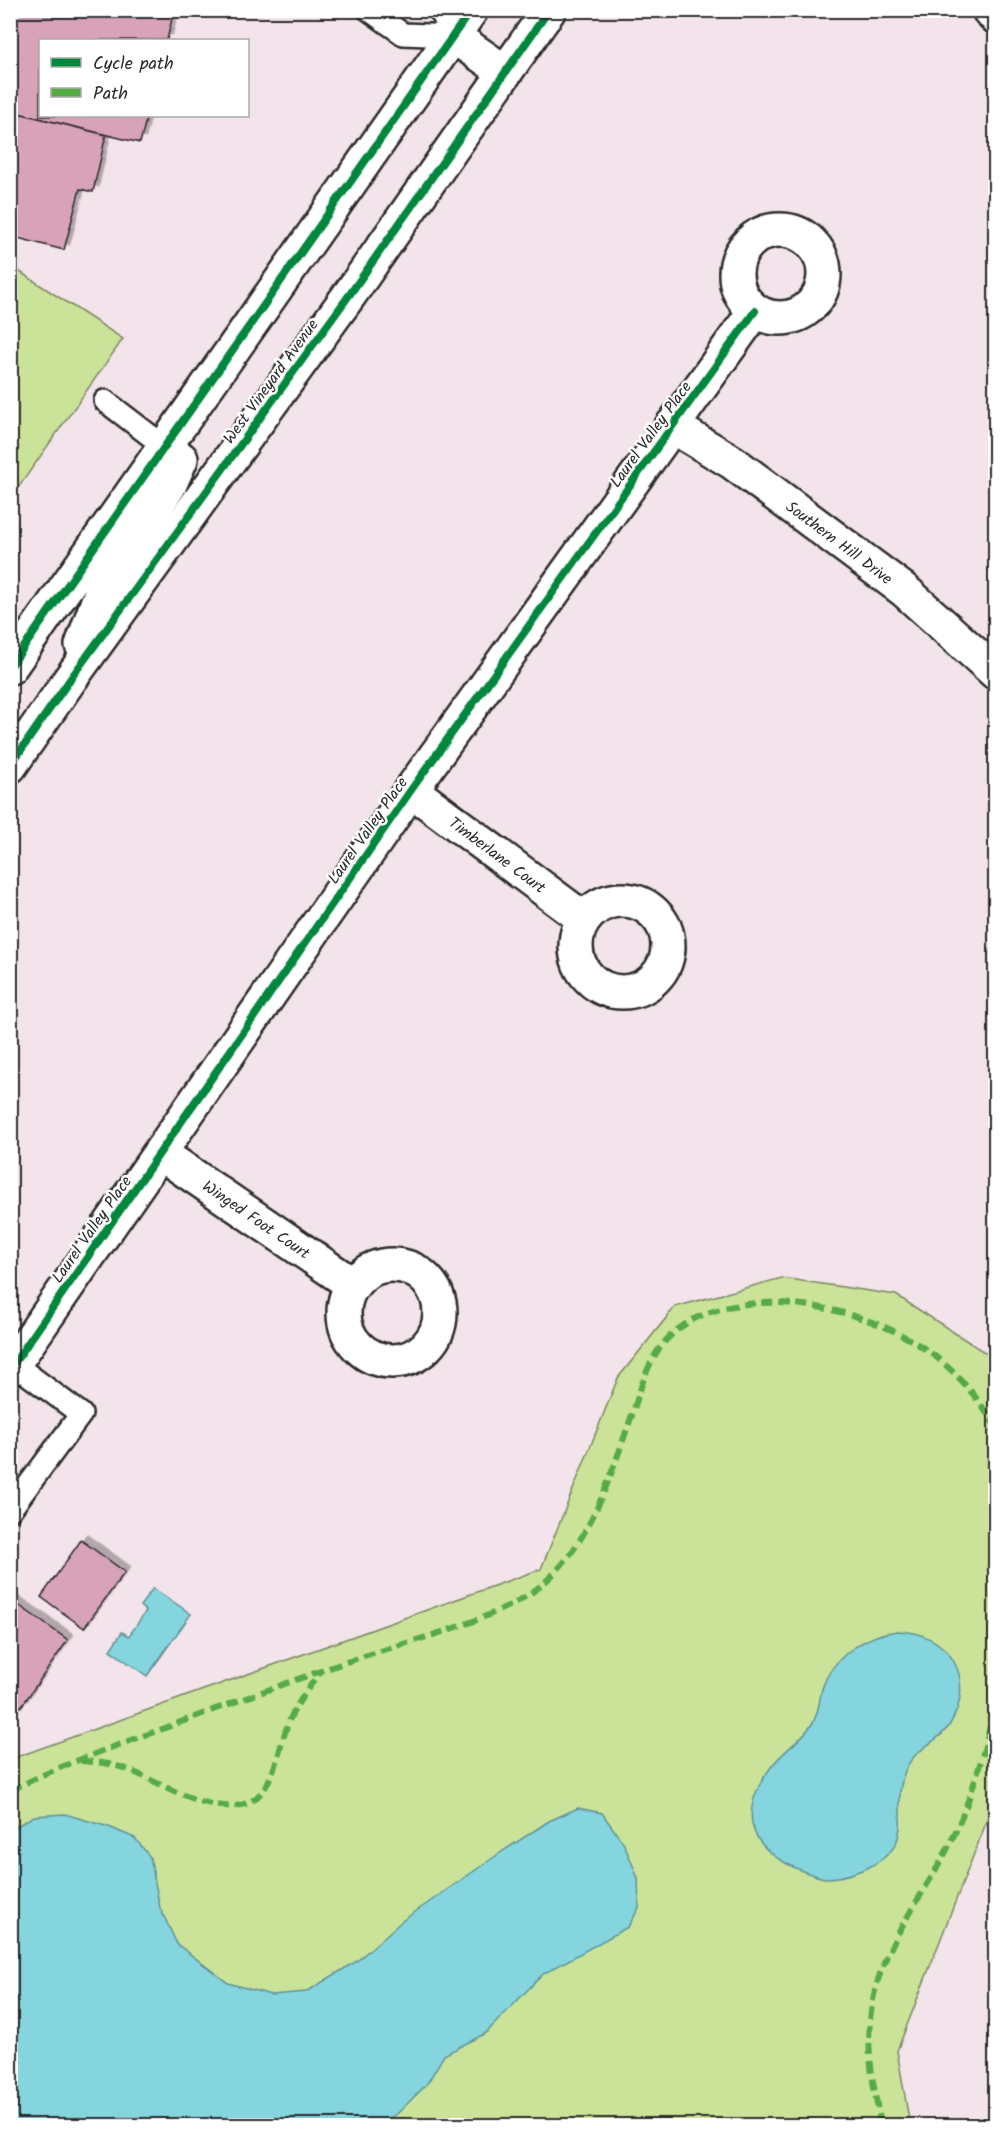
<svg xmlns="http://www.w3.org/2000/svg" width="1006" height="2136" font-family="Kalam,sans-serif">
<defs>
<filter id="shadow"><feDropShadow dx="5.5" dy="-5.5" stdDeviation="0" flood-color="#0004"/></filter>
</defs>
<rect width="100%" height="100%" fill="#f3e3ea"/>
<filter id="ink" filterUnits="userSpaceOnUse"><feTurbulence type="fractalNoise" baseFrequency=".0167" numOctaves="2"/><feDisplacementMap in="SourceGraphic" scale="12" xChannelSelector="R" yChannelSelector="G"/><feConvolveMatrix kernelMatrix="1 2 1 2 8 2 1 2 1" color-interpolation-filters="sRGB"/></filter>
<g filter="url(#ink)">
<!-- green -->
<g fill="#cae399" stroke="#7a8762" stroke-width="1.5">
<path d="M11 266 123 339 11 498Z"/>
<path d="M782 1278 896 1295 995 1359V1788L993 1805 897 2051 910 2125 11 2126V1759L541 1569 618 1378 675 1307Z"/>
</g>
<!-- water -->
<g fill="#84d5de" stroke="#609196" stroke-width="1.5">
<path d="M153 1588 191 1614 147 1676 110 1650 122 1632 129 1636 146 1611 140 1606Z"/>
<path d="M897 1631C950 1632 978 1679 949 1726 938 1742 915 1749 907 1767 886 1808 925 1844 862 1870 850 1875 830 1881 817 1876 759 1858 729 1824 771 1767 783 1751 801 1741 812 1724 819 1713 819 1701 822 1689 832 1657 865 1635 897 1631Z"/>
<path d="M578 1808 602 1813 624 1844 638 1878 639 1908 628 1927 543 1974 486 2033 444 2055 427 2084 398 2113 379 2125H11V1845L15 1827 34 1816 65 1814 109 1827 135 1838 150 1857 160 1908 177 1944 228 1983 271 1995 306 1992 357 1961 402 1921 503 1851 549 1821Z"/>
</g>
<!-- building -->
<g fill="#d8a2b8" stroke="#2b2b2b" stroke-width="1.5" filter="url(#shadow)">
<path d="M10 10H174L167 40H40V116H147L140 143 10 111V56L16 33 10 31Z"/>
<path d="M10 111 106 135 93 192 80 189 64 250 10 236 15 212 10 211Z"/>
<path d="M81 1540 125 1572 84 1628 41 1597Z"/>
<path d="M10 1599 68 1640 21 1707 10 1700Z"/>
</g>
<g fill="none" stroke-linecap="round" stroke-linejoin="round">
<!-- lane casing -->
<g stroke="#2b2b2b" stroke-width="26">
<g id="lane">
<path d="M369 10 403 34 453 36"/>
<path d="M440 10 453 36"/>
<path d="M105 401 165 447"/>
<path d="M10 1510 81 1414 14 1364"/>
</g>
</g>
<!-- street casing -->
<g stroke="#2b2b2b" stroke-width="38">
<g id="street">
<path d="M989 10 996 17"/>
<circle cx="780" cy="274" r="44"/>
<path id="s1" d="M672 426 732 462 904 590 996 673"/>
<path id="s2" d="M411 790 584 919"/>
<circle cx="622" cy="946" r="46"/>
<path id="s3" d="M160 1153 353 1285"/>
<circle cx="392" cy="1313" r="48"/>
<path d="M10 1369 411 790 755 311"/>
</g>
</g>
<!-- secondary casing -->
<g stroke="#2b2b2b" stroke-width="38">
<g id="secondary">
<path d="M453 36 505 72"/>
<path d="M82 645 103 587 169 486 181 459 165 447"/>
<path d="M10 667 471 10"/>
<path d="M10 766 71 678 350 294 549 10"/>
</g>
</g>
<!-- lane -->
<use href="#lane" stroke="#fff" stroke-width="21"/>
<!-- street -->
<use href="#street" stroke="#fff" stroke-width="33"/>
<!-- secondary -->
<use href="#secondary" stroke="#fff" stroke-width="33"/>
<!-- quiet -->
<g stroke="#54ab44" stroke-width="6" stroke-dasharray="12 6" stroke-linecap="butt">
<path d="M81 1761C96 1762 111 1763 126 1769 163 1782 237 1835 266 1786 277 1766 281 1742 289 1721 297 1703 309 1687 321 1671"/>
<path d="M10 1791C60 1765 113 1747 165 1728 231 1703 297 1679 364 1656 414 1640 469 1627 516 1602 586 1565 608 1482 633 1412 640 1391 646 1367 659 1349 697 1296 779 1297 836 1311 909 1329 958 1363 996 1428"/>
<path d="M881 2126C873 2083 864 2042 873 2000 884 1942 923 1897 949 1846 972 1798 985 1751 996 1699"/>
</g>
<!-- cycleway casing -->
<g stroke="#fff" stroke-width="11">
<g id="cycleway">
<path d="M10 667 471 10"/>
<path d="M10 766 71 678 350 294 549 10"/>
<path d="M10 1369 411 790 755 311"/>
</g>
</g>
<!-- cycleway -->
<use href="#cycleway" stroke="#00873e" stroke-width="8"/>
</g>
</g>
<g text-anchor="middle" stroke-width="5" stroke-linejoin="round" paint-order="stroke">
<!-- street labels -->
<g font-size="16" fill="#2b2b2b" stroke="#fff">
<text transform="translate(270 381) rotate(-54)" y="6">West Vineyard Avenue</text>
<text transform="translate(650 434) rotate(-54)" y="6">Laurel Valley Place</text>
<text dy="6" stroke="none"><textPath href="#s1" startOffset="204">Southern Hill Drive</textPath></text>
<text transform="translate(367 830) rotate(-55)" y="6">Laurel Valley Place</text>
<text dy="6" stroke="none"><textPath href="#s2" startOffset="108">Timberlane Court</textPath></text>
<text dy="6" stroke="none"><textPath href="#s3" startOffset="117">Winged Foot Court</textPath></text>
<text transform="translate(91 1229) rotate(-55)" y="6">Laurel Valley Place</text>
</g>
</g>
<!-- margin -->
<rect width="1006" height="2136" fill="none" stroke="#fff" stroke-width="36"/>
<rect x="18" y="18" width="970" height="2100" fill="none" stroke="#2b2b2b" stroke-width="2" filter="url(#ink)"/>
<!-- legend -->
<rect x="39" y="39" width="210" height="78" fill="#ffffff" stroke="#aaaaaa" stroke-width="1.5"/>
<rect x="51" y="58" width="30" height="9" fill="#00873e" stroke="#aaaaaa" stroke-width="1.5"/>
<text x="93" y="69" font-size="18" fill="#2b2b2b">Cycle path</text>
<rect x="51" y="88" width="30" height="9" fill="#54ab44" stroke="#aaaaaa" stroke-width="1.5"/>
<text x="93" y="99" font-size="18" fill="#2b2b2b">Path</text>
</svg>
